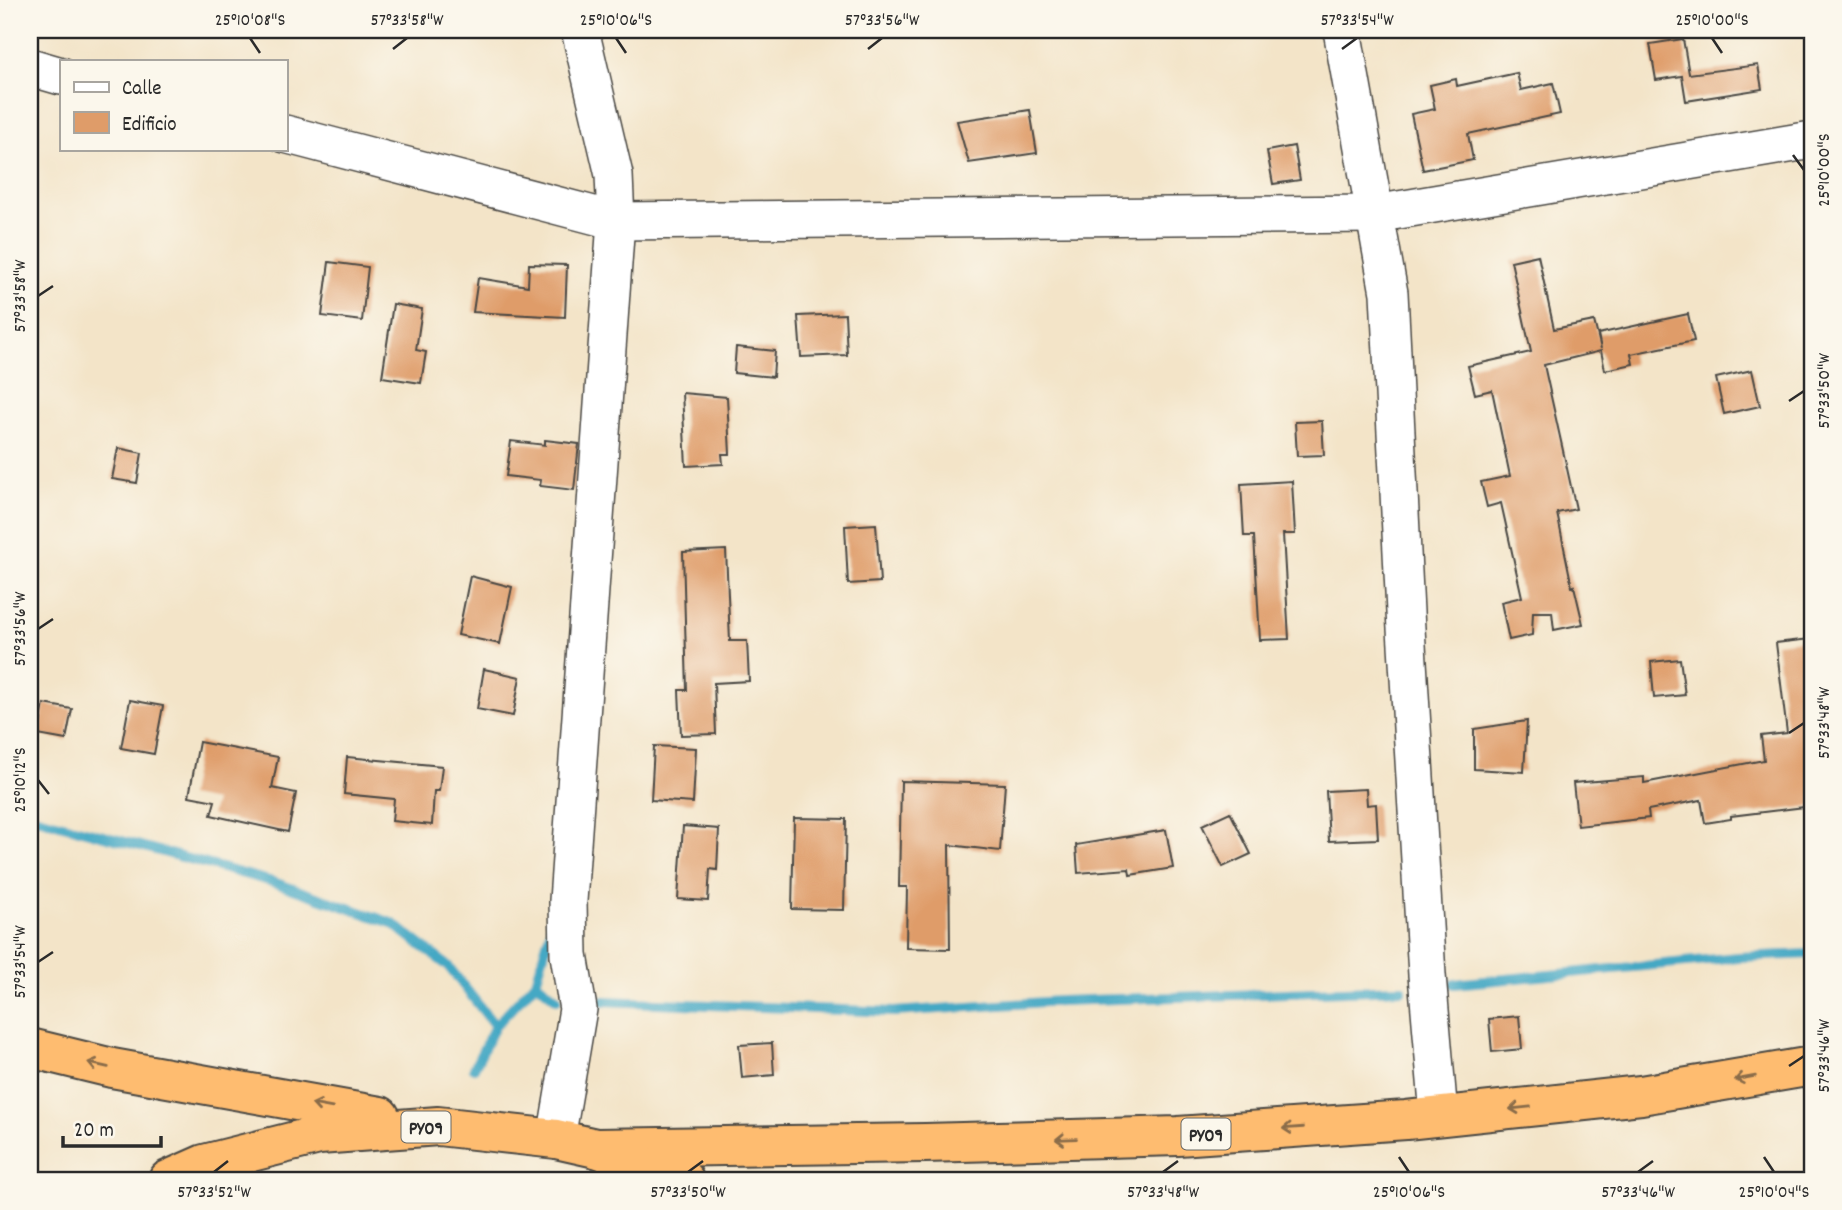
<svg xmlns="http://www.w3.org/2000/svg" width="1842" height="1210" font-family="Dekko,sans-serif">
<rect width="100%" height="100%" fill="#fbf7ec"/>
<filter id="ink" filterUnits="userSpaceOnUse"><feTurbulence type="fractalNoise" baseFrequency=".0143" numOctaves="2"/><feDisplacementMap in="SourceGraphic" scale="14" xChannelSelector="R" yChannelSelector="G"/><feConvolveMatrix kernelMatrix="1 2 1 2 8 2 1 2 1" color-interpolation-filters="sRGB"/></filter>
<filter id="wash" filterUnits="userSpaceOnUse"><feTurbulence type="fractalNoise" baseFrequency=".00686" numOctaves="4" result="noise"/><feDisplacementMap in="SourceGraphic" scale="28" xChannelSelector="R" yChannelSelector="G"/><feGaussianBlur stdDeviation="1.57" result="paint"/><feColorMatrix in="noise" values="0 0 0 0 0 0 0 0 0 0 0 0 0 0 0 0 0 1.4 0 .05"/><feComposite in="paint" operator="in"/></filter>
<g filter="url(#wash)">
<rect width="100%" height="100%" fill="#f3e4c8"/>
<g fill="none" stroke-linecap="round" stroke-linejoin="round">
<!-- stream -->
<g stroke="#44a8c4" stroke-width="10">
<path d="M30 816 273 882 392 923 448 966 495 1026"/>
<path d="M552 925 536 982 557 999"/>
<path d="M1454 984 1738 957 1812 954"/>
<path d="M603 1001 894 1012 1060 1001 1402 989"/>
<path d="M474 1068 495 1026 536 982"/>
<path d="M453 1178V1180"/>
</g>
</g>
<g id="blocks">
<!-- building -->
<g fill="#df9c69">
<path d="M1683 39 1689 74 1758 65 1762 89 1686 101 1682 76 1656 80 1650 44Z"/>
<path d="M1517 73 1521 90 1553 83 1560 114 1468 134 1473 160 1423 170 1411 114 1435 109 1430 85 1456 79 1457 86Z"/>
<path d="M1030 110 1037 153 969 163 957 121Z"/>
<path d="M1294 146 1300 180 1273 184 1267 151Z"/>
<path d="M1538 255 1554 329 1594 321 1601 349 1598 334 1688 314 1694 341 1631 354 1633 364 1605 370 1601 351 1544 365 1576 509 1557 513 1572 587 1574 586 1583 624 1554 630 1552 612H1533L1532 635 1509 640 1501 602 1522 597 1501 503 1487 507 1481 482 1510 476 1492 390 1475 394 1468 366 1531 352 1511 261Z"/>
<path d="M329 262 368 267 362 321 322 316Z"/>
<path d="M529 264 567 265 565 317 473 312 478 278 528 286Z"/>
<path d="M393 304 422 309 416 350 426 352 421 383 382 377Z"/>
<path d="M845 314 847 355 801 357 798 316Z"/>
<path d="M736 347 775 351 773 377 734 373Z"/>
<path d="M1752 370 1760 406 1724 414 1716 378Z"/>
<path d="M682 393 727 397 730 454H722L723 464 686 466Z"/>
<path d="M1322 421 1324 455 1297 456 1295 422Z"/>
<path d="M545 440 579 444 574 490 540 486 541 480 506 476 511 441 545 445Z"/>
<path d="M118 448 142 453 137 483 112 479Z"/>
<path d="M1292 481 1295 534H1283L1289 639 1260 640 1254 536H1244L1241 484Z"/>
<path d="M876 524 880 582 848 584 845 526Z"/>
<path d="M726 550 730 641H747L749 681 714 683 716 734 681 735 679 690H687L683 552Z"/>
<path d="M470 576 512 587 500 644 458 635Z"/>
<path d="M1810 639 1812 661V806L1731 816V819L1705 823 1701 800 1648 810 1649 818 1578 826 1573 783 1644 777V783L1764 760 1761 736 1787 733 1776 643Z"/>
<path d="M1680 659 1685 695 1654 698 1651 662Z"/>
<path d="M484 669 520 677 513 716 477 709Z"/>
<path d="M130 700 163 706 154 754 121 748Z"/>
<path d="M44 704 72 709 66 740 38 735Z"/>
<path d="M1527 721 1524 772 1474 769V729Z"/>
<path d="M199 742 278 757 272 788 296 793 288 832 211 815 215 801 189 796Z"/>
<path d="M654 746 696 748 693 803 651 800Z"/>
<path d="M347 757 442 766 439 791H434L432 825 392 821 394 799 344 794Z"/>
<path d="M901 781 1005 784 1000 851 949 845 950 949 906 948 907 887H899Z"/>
<path d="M1366 789 1367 805 1376 804 1378 839 1329 841 1326 791Z"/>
<path d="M1230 812 1251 854 1223 867 1202 825Z"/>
<path d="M794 818 846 819 844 910 792 909Z"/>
<path d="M683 826 719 829 717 870 710 869 708 901 678 899Z"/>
<path d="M1166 830 1173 868 1130 875 1129 869 1078 873 1076 845Z"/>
<path d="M1519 1016 1522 1049 1492 1052 1489 1019Z"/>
<path d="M772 1043 774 1075 742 1078 739 1045Z"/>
</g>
</g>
</g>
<g filter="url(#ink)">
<use href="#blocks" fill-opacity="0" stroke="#494743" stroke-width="2"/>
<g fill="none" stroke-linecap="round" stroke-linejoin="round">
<!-- minor casing -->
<g stroke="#494743" stroke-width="40">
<g id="minor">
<path d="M1342 30 1389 293 1405 612 1427 975 1439 1116"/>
<path d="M30 67 61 76"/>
<path d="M285 134 616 221 1375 214 1812 140"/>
<path d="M556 1139 578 1009 569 955 568 901 616 221 614 175 580 30"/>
</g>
</g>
<!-- trunk casing -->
<g stroke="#494743" stroke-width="42">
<g id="trunk">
<path d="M30 1048 112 1068 380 1116"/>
<path d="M596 1148 925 1143 1178 1136 1406 1120 1641 1095 1812 1066"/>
<path d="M168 1180 204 1164 319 1135 438 1126 556 1139 596 1148 684 1180"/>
</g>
</g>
<!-- minor -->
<use href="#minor" stroke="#fff" stroke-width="37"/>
<!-- trunk -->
<use href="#trunk" stroke="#febc70" stroke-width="38"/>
</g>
<!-- one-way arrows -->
<defs><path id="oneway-shaft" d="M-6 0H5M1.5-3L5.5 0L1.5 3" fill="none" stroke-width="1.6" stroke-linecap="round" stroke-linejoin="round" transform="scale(1.75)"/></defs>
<g stroke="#8a6c4a">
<use href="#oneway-shaft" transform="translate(98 1065) rotate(-167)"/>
<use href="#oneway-shaft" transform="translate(1745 1078) rotate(170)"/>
<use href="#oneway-shaft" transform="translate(322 1106) rotate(-170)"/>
<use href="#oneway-shaft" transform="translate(1520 1108) rotate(174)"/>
<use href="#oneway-shaft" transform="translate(1293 1128) rotate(176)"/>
<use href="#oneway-shaft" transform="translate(1066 1139) rotate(178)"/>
</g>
</g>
<!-- ticks -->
<path fill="none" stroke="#2b2b2b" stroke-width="2.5" d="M250 38 260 53M616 38 626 53M1712 38 1722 53M393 49 407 38M868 49 882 38M1342 49 1357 38M1793 155 1804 170M38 296 53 286M1789 401 1804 391M38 629 53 619M1789 733 1804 723M38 780 49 794M38 962 53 952M1789 1066 1804 1056M1399 1157 1409 1172M1764 1157 1774 1172M214 1172 228 1161M688 1172 703 1161M1163 1172 1178 1161M1638 1172 1653 1161"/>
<g text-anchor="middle" stroke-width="5" stroke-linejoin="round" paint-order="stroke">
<!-- shield labels -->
<g fill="#fbf7ec" stroke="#696865" stroke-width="2">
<rect x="401.5" y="1111.5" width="49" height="31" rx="5"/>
<rect x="1181.5" y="1118.5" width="49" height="31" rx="5"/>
</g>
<g font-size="19" font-weight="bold" fill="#2b2b2b">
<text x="426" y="1134">PY09</text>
<text x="1206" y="1141">PY09</text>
</g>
</g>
<!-- margin -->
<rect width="1842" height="1210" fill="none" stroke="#fbf7ec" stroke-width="77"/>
<!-- legend -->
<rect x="60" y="60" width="228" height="91" fill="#fbf7ec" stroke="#a8a59f" stroke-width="2"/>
<rect x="74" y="82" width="35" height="10" fill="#ffffff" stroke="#a8a59f" stroke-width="2"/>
<text x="122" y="94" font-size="21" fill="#2b2b2b">Calle</text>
<rect x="74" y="112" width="35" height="21" fill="#df9c69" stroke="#a8a59f" stroke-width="2"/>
<text x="122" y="130" font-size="21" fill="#2b2b2b">Edificio</text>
<!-- scale -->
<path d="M63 1136v10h98v-10" fill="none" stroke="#2b2b2b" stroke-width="3.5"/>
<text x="74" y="1136" font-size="21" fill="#2b2b2b" stroke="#fbf7ec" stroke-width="5" paint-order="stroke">20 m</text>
<rect x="38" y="38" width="1766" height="1134" fill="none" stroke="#2b2b2b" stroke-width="2.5"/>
<g font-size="18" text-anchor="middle" fill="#2b2b2b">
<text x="250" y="25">25°10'08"S</text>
<text x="407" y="25">57°33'58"W</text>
<text x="616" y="25">25°10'06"S</text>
<text x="882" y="25">57°33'56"W</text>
<text x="1357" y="25">57°33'54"W</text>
<text x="1712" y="25">25°10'00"S</text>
<text transform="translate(1823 170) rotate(-90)" y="6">25°10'00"S</text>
<text transform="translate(19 296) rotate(-90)" y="6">57°33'58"W</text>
<text transform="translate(1823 391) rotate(-90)" y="6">57°33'50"W</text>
<text transform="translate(19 629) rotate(-90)" y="6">57°33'56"W</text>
<text transform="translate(1823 723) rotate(-90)" y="6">57°33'48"W</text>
<text transform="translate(19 780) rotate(-90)" y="6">25°10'12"S</text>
<text transform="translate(19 962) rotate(-90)" y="6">57°33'54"W</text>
<text transform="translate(1823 1056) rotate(-90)" y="6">57°33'46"W</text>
<text x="214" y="1197">57°33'52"W</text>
<text x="688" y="1197">57°33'50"W</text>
<text x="1163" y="1197">57°33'48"W</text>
<text x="1409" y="1197">25°10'06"S</text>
<text x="1638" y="1197">57°33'46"W</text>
<text x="1774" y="1197">25°10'04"S</text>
</g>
</svg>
